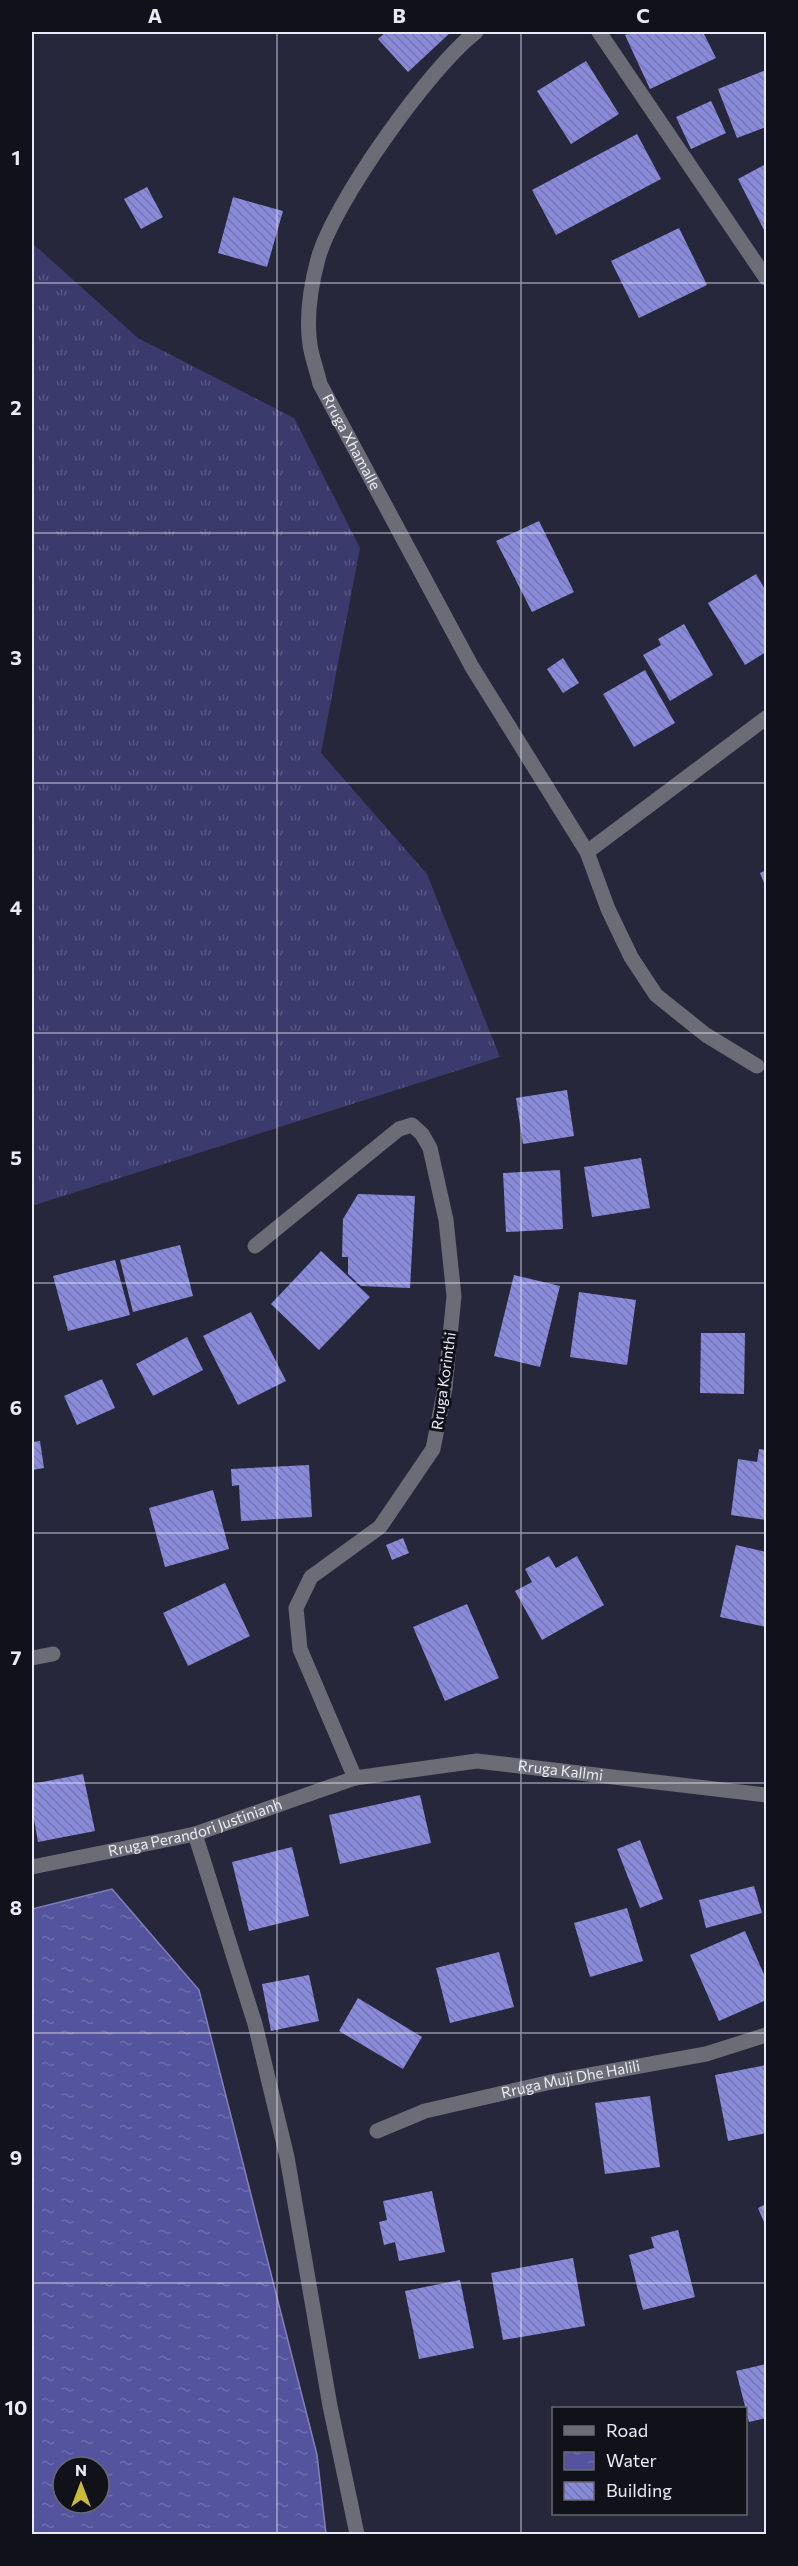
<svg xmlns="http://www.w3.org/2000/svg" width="798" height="2566" font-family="Commissioner,sans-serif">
<defs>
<pattern id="grass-tufts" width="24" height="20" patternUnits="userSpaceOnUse" patternTransform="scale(1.5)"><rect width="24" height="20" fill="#3a3a6c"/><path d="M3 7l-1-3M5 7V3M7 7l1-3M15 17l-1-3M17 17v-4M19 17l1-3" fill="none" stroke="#565782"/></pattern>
<pattern id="water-ripples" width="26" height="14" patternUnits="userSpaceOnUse" patternTransform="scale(1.5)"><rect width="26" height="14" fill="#54539d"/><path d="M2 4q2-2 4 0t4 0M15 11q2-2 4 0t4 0" fill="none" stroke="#6d6cab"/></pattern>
<pattern id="building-back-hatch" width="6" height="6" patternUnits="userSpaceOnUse" patternTransform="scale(1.5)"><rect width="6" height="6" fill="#898bda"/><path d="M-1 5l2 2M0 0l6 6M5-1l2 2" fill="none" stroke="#7576af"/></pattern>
</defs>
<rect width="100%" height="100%" fill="#26273b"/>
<!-- grass -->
<path fill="url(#grass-tufts)" d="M32 243 138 338 294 418 360 548 321 753 427 874 500 1057 35 1205 32 1201Z"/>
<!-- water -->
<path fill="url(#water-ripples)" stroke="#8180b8" stroke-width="1.5" fill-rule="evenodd" d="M112 1889 199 1990 317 2455 326 2534H32V1909ZM63 2467H99V2503H63Z"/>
<!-- building -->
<g fill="url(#building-back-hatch)">
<path d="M386 32H451L408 72 378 39Z"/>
<path d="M632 32H703L716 58 650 89 625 35Z"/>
<path d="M586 61 619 114 571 144 537 91Z"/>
<path d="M766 70V127L737 138 718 89Z"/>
<path d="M711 101 726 133 691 149 676 117Z"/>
<path d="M637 134 661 179 556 235 532 190Z"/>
<path d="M766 164V234L738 179Z"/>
<path d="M147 187 163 217 141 229 124 199Z"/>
<path d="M233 197 283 211 267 267 218 253Z"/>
<path d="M679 228 707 285 639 318 611 261Z"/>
<path d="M539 521 574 592 532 612 496 541Z"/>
<path d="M756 574 766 591V652L745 665 708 603Z"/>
<path d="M684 624 713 675 670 701 643 655 661 645 658 639Z"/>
<path d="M563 658 579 683 563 693 547 669Z"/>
<path d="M645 670 675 723 634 747 603 694Z"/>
<path d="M766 870V888L760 873Z"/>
<path d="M567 1090 574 1136 523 1144 516 1098Z"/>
<path d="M641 1158 650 1208 592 1217 584 1167Z"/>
<path d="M560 1170 563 1229 506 1232 503 1173Z"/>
<path d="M358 1194 415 1196 410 1288 361 1286 348 1274V1257H342L343 1219Z"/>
<path d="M180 1245 193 1296 133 1312 120 1260Z"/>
<path d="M321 1251 370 1297 319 1350 271 1304Z"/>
<path d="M115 1260 130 1315 68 1331 53 1276Z"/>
<path d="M514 1275 560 1286 540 1367 494 1356Z"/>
<path d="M579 1292 636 1300 627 1365 570 1357Z"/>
<path d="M251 1312 286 1381 238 1405 203 1336Z"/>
<path d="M701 1333H745L744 1394 700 1393Z"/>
<path d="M187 1337 203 1370 153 1396 136 1364Z"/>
<path d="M102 1379 115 1408 77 1425 64 1396Z"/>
<path d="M40 1441 44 1468 32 1470V1442Z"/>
<path d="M759 1449 766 1450V1520L731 1515 738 1459 757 1462Z"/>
<path d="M309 1465 312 1517 241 1521 239 1485 232 1486 231 1469Z"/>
<path d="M213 1490 229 1549 165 1567 149 1508Z"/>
<path d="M403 1538 409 1553 392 1560 386 1545Z"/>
<path d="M736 1545 766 1552V1627L720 1617Z"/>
<path d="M549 1556 556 1568 577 1556 604 1605 542 1640 515 1591 532 1582 525 1569Z"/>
<path d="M225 1583 250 1636 188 1666 163 1613Z"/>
<path d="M467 1604 499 1678 445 1701 413 1627Z"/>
<path d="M83 1774 95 1831 38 1842 32 1808V1784Z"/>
<path d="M420 1795 431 1843 340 1864 329 1815Z"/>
<path d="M640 1840 663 1899 640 1908 617 1849Z"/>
<path d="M292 1847 309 1916 249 1931 232 1862Z"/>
<path d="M754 1886 762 1913 706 1928 699 1900Z"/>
<path d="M627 1908 643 1961 590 1977 574 1923Z"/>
<path d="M745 1931 766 1979V2000L719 2021 690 1955Z"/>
<path d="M499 1952 514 2007 450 2023 436 1968Z"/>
<path d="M309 1975 319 2021 271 2031 262 1984Z"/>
<path d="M358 1998 422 2037 403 2069 339 2031Z"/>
<path d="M766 2065V2133L728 2141 715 2075Z"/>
<path d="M650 2096 660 2167 605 2174 595 2103Z"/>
<path d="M432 2191 445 2252 399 2261 395 2242 384 2245 379 2222 387 2220 383 2201Z"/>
<path d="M766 2204V2227L758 2208Z"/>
<path d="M678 2230 695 2297 643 2310 629 2255 654 2248 651 2237Z"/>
<path d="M573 2258 585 2326 503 2340 491 2273Z"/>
<path d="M460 2280 474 2348 419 2359 405 2291Z"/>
<path d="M766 2364V2418L749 2422 736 2371Z"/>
</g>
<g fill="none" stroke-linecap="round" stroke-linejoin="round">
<!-- minor -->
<g stroke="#6b6c76" stroke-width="15">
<path id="s1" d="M476 32C430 67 333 203 318 259 311 285 306 318 310 345 312 358 317 371 320 384L472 667 587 852 608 909 631 957 656 995 706 1035 757 1066"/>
<path d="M599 32 766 278"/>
<path d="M587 852 766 718"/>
<path d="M255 1246 399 1129 412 1125 422 1134 430 1148 446 1220 454 1296 445 1388 433 1449 380 1527 311 1577 296 1608 300 1649 355 1778"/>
<path d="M32 1658 53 1654"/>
<path d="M195 1834 255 2024 287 2157 330 2406 357 2534"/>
<path id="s2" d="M32 1867 195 1834 355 1778 477 1761 766 1795"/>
<path id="s3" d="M377 2131 425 2111 551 2082 706 2054 766 2035"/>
</g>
</g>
<!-- grid -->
<path fill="none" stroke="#e9eaf7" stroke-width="1.5" stroke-opacity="0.55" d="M277 32V2534M521 32V2534M32 283H766M32 533H766M32 783H766M32 1033H766M32 1283H766M32 1533H766M32 1783H766M32 2033H766M32 2283H766"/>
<g text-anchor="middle" stroke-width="6" stroke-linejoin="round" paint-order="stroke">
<!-- street labels -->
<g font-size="15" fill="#e9eaf7" stroke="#11111a">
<text dy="5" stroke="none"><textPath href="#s1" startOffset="472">Rruga Xhamalle</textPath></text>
<text transform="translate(444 1381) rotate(-82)" y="5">Rruga Korinthi</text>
<text dy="5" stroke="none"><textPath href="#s2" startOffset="543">Rruga Kallmi</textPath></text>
<text dy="5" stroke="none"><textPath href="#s2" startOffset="168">Rruga Perandori Justinianh</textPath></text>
<text dy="5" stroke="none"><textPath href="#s3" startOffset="201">Rruga Muji Dhe Halili</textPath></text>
</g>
</g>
<!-- border -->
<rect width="798" height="2566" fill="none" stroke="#11111a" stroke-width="66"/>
<!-- legend -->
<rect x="552" y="2407" width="195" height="108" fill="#11111a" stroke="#676872" stroke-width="1.5"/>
<rect x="564" y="2426" width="30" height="9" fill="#6b6c76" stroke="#676872" stroke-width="1.5"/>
<text x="606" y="2437" font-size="18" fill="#e9eaf7">Road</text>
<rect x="564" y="2452" width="30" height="18" fill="url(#water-ripples)" stroke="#676872" stroke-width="1.5"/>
<text x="606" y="2467" font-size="18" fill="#e9eaf7">Water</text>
<rect x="564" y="2482" width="30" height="18" fill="url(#building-back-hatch)" stroke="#676872" stroke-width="1.5"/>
<text x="606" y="2497" font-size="18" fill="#e9eaf7">Building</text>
<!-- north arrow -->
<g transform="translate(81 2485)"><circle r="28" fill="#11111a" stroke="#676872" stroke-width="1.5"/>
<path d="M0-4.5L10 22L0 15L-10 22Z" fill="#cbba39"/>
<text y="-9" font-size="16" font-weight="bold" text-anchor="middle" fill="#e9eaf7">N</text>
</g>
<rect x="33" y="33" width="732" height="2500" fill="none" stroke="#e9eaf7" stroke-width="2"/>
<g font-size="20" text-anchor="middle" font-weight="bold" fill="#e9eaf7">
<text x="155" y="23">A</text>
<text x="399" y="23">B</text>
<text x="643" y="23">C</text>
<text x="16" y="165">1</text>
<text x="16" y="415">2</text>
<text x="16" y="665">3</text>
<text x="16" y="915">4</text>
<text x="16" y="1165">5</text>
<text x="16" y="1415">6</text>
<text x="16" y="1665">7</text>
<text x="16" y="1915">8</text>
<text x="16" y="2165">9</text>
<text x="16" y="2415">10</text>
</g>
</svg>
